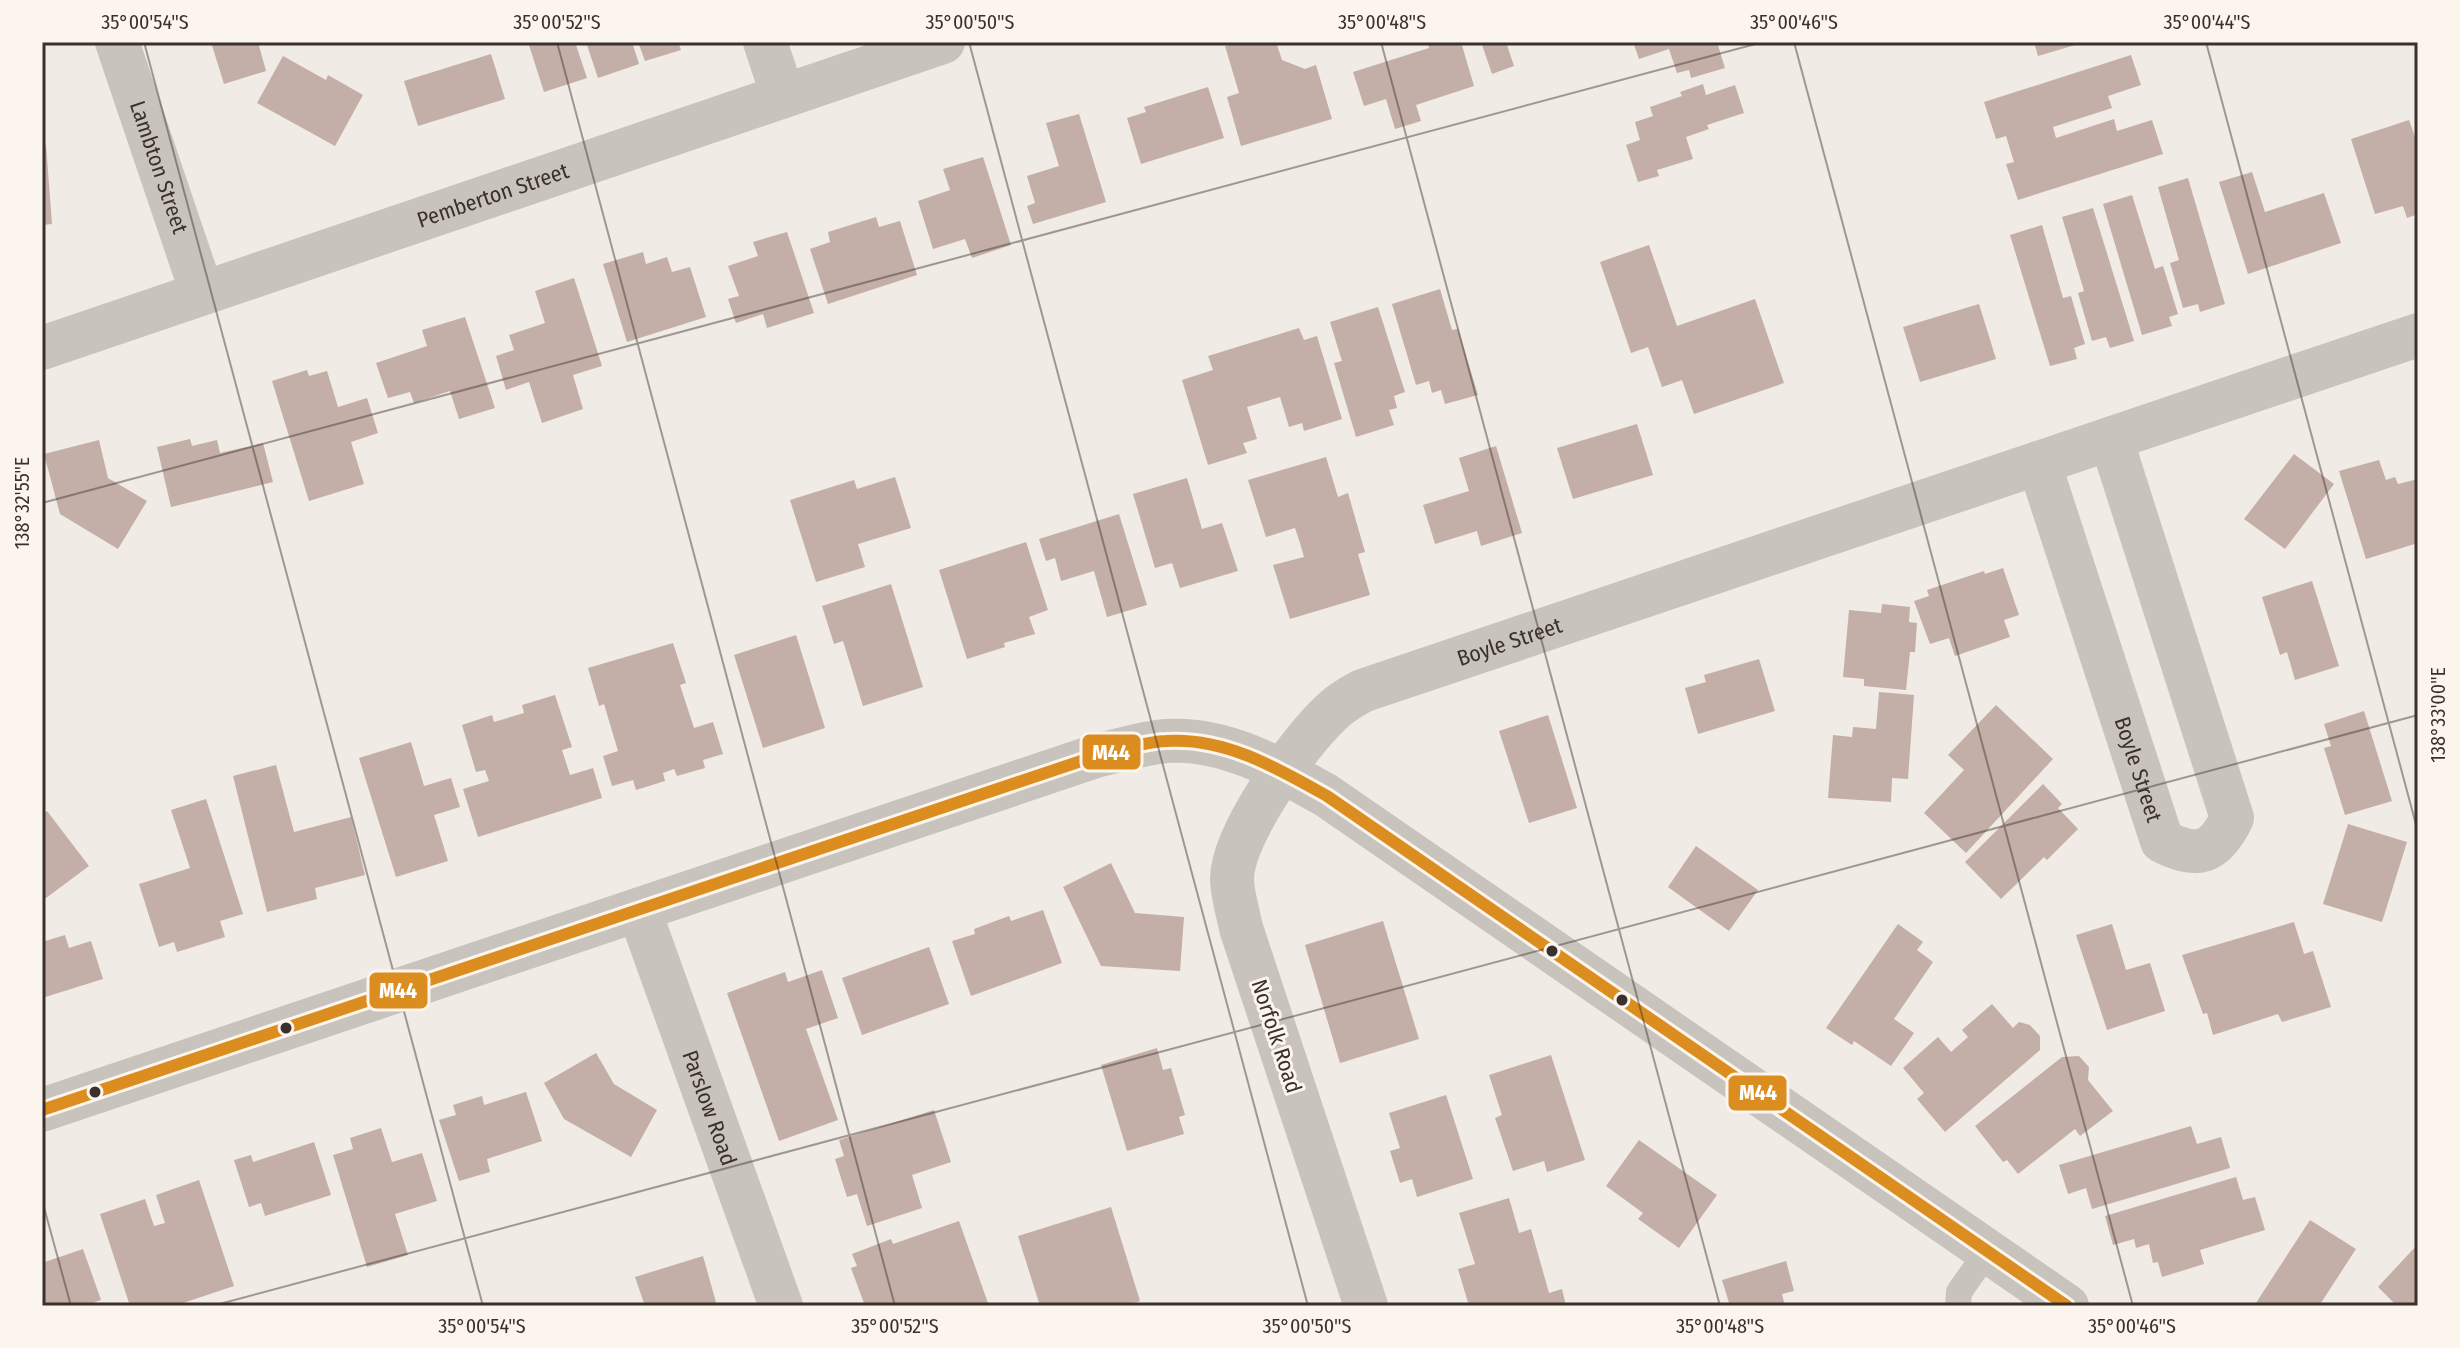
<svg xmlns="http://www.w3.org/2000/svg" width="2460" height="1348" font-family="'Fira Sans Condensed',sans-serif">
<rect width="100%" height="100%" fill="#f0ebe5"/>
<!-- building -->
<g fill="#c3afa7">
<path d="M211 42H258L266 71 224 84Z"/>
<path d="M528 42H575L587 78 544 92Z"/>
<path d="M586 42H632L639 64 598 78Z"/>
<path d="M638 42H678L681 50 645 61Z"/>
<path d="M1240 42H1276L1282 60 1305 69 1316 65 1332 119 1241 146 1227 97 1239 93 1225 46Z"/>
<path d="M1427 42H1461L1474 86 1416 105 1421 121 1395 129 1386 99 1364 106 1353 72 1429 48Z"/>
<path d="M1481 42H1506L1514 66 1492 74Z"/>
<path d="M1633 42H1717L1725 68 1691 78 1689 70 1677 73 1669 49 1639 59Z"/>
<path d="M2034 42H2082V43L2038 56Z"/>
<path d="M491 54 505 99 418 126 404 81Z"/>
<path d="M2131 55 2141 85 2108 96 2112 108 2053 127 2056 138 2114 119 2117 131 2152 120 2163 154 2018 200 2006 164 2014 162 2006 136 1996 139 1984 102Z"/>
<path d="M283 56 326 80 328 75 363 95 335 146 257 103Z"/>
<path d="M1703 84 1706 95 1735 85 1744 113 1707 125 1709 129 1686 137 1693 159 1657 170 1659 176 1638 182 1626 145 1640 140 1635 122 1653 116 1650 107 1682 96 1680 92Z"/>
<path d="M1208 87 1224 138 1141 164 1127 118 1146 112 1144 107Z"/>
<path d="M1079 114 1106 202 1033 224 1027 206 1035 203 1027 176 1059 166 1046 123Z"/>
<path d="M2409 120 2415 137 2418 136V214L2407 218 2403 206 2375 214 2351 139Z"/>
<path d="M46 145 52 224 42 225V146Z"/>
<path d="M983 157 1011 245 972 258 965 239 933 249 918 201 950 190 943 169Z"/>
<path d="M2252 172 2265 212 2324 193 2341 243 2248 274 2219 182Z"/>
<path d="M2188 178 2225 304 2200 312 2198 304 2183 308 2170 263 2179 260 2158 187Z"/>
<path d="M2132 195 2155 269 2163 266 2178 314 2169 317 2172 326 2142 335 2103 204Z"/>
<path d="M2093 208 2134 341 2110 348 2106 337 2092 341 2078 293 2084 291 2062 217Z"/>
<path d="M876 217 879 227 900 221 917 275 828 304 810 249 830 242 828 232Z"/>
<path d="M2042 225 2063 298 2071 296 2085 344 2074 348 2077 359 2050 366 2010 235Z"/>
<path d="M787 232 814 313 767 328 763 314 736 323 728 299 739 296 728 266 758 256 753 242Z"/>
<path d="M1649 245 1677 326 1755 299 1784 383 1694 414 1682 380 1662 387 1648 347 1631 353 1600 262Z"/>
<path d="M643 252 646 264 667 257 672 272 690 267 706 317 627 342 603 264Z"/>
<path d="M574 278 602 366 573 375 583 409 542 423 529 382 506 390 496 356 514 350 509 335 545 323 535 291Z"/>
<path d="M1440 289 1452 330 1458 329 1478 395 1445 404 1441 390 1432 393 1429 381 1416 385 1392 304Z"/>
<path d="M1979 304 1996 359 1920 382 1903 327Z"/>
<path d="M1378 307 1405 392 1394 396 1397 408 1389 410 1394 425 1356 437 1334 363 1342 361 1330 322Z"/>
<path d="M465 317 495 408 459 419 450 391 414 403 410 392 388 398 376 363 427 346 422 330Z"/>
<path d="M1299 328 1304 340 1317 336 1342 419 1304 431 1302 423 1289 427 1280 397 1247 407 1257 439 1243 443 1247 453 1208 465 1182 380 1213 370 1208 356Z"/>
<path d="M307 370 309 376 327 371 338 407 367 398 378 433 351 442 364 484 309 501 272 381Z"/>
<path d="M1637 424 1653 475 1573 499 1557 448Z"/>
<path d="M190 439 192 446 217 440 220 453 263 443 273 482 171 507 157 447Z"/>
<path d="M99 440 108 478 147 501 118 549 60 514 44 454Z"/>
<path d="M1496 446 1522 533 1481 546 1477 531 1435 544 1423 505 1469 491 1459 458Z"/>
<path d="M2294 454 2334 484 2285 549 2244 519Z"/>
<path d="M1326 457 1338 497 1348 493 1365 552 1358 554 1370 595 1290 619 1273 565 1304 557 1300 543 1295 528 1266 537 1248 480Z"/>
<path d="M2379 460 2386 480 2395 477 2398 484 2418 479V543L2366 559 2339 471Z"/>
<path d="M895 477 911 528 858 544 865 567 816 582 790 500 854 480 857 489Z"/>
<path d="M1187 478 1202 529 1222 523 1238 571 1180 588 1172 563 1155 568 1133 494Z"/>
<path d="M1119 514 1147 605 1107 617 1094 571 1061 581 1055 558 1046 561 1039 539Z"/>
<path d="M1026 542 1048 610 1029 617 1035 634 1004 643 1005 647 967 659 939 570Z"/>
<path d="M2003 568 2019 615 2004 620 2010 637 1955 656 1949 638 1930 644 1914 601 1929 596 1927 590 1984 571 1985 574Z"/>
<path d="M2312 581 2339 666 2295 680 2287 652 2280 655 2262 597Z"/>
<path d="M891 584 923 687 863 706 843 641 834 644 822 606Z"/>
<path d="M1882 604 1910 607 1909 622 1917 623 1915 652H1910L1906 690 1864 686V679L1843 677 1849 610 1881 613Z"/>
<path d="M796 635 825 728 763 748 734 655Z"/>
<path d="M673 643 686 683 680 685 694 728 713 722 723 754 703 760 705 768 677 776 674 769 663 773 665 781 636 790 633 780 612 786 603 756 618 751 604 704 599 706 588 668Z"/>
<path d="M1759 659 1775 711 1698 734 1685 688 1706 682 1704 675Z"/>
<path d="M1879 692 1914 695 1908 779 1892 778 1891 802 1828 798 1833 735 1852 737 1853 727 1876 729Z"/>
<path d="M555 695 572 747 562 750 570 775 593 768 602 798 478 837 463 789 489 781 485 770 476 772 462 725 492 715 494 722 524 713 522 705Z"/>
<path d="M1996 705 2053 759 1966 853 1924 813 1964 770 1948 755Z"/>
<path d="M2364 711 2392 801 2345 815 2324 748 2331 746 2324 724Z"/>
<path d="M1548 715 1577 808 1529 823 1499 731Z"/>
<path d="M411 742 424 786 451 778 460 807 434 815 448 861 396 877 359 758Z"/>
<path d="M276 765 294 832 351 817 365 875 315 888 317 899 267 912 233 776Z"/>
<path d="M2043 784 2062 804 2058 808 2078 829 2047 860 2044 857 2001 899 1965 862Z"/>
<path d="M206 799 243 914 220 921 225 937 177 952 174 942 159 947 139 884 190 868 171 810Z"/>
<path d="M47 811 89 866 42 901V815Z"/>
<path d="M2348 824 2407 842 2382 922 2323 904Z"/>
<path d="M1696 846 1758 890 1729 931 1668 887Z"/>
<path d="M1111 863 1135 913 1184 917 1180 971 1101 966 1063 887Z"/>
<path d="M1043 910 1062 963 971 996 952 941 975 934 974 929 1009 916 1011 921Z"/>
<path d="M1383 921 1419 1039 1340 1063 1305 945Z"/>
<path d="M2294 922 2304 954 2313 951 2331 1007 2282 1022 2278 1014 2213 1035 2207 1013 2203 1014 2182 955Z"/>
<path d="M1898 924 1923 942 1917 950 1933 962 1894 1019 1914 1033 1891 1066 1854 1041 1852 1045 1826 1028Z"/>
<path d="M2112 924 2126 970 2150 963 2165 1011 2107 1030 2076 935Z"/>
<path d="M65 935 69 948 91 941 103 979 42 998V942Z"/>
<path d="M929 947 949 1004 862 1035 842 978Z"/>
<path d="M822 970 838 1018 806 1029 838 1120 779 1141 727 993 785 972 788 982Z"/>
<path d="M1992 1004 2013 1028 2019 1022 2030 1025 2040 1036V1050L1945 1132 1917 1099 1924 1093 1903 1068 1938 1037 1951 1052 1968 1037 1962 1030Z"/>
<path d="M1157 1048 1163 1070 1171 1068 1185 1115 1179 1117 1184 1134 1127 1151 1101 1065Z"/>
<path d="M596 1053 614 1084 657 1110 631 1157 564 1119 544 1083Z"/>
<path d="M1551 1055 1585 1160 1547 1172 1544 1161 1513 1171 1495 1118 1502 1115 1489 1075Z"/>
<path d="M2079 1056 2089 1067 2088 1080 2113 1111 2080 1136 2075 1129 2018 1174 2007 1160 2003 1162 1975 1126 2062 1057Z"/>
<path d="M526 1092 542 1141 487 1159 490 1172 459 1181 439 1120 456 1115 453 1105 482 1096 484 1105Z"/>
<path d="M1446 1095 1473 1179 1417 1197 1412 1179 1400 1183 1390 1151 1400 1148 1389 1113Z"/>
<path d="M934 1110 951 1162 912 1175 922 1208 867 1226 857 1194 847 1197 835 1159 844 1156 839 1140Z"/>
<path d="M2191 1126 2197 1144 2221 1137 2230 1168 2092 1209 2086 1188 2068 1194 2059 1165Z"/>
<path d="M381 1128 392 1162 422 1153 437 1201 395 1214 408 1255 367 1267 333 1155 353 1149 350 1138Z"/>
<path d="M1639 1140 1717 1195 1679 1248 1638 1219 1643 1213 1606 1186Z"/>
<path d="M314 1142 331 1195 265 1216 261 1203 249 1207 234 1160 251 1155 253 1162Z"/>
<path d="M2236 1177 2243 1200 2255 1197 2265 1230 2200 1250 2204 1264 2162 1277 2158 1262 2153 1263 2149 1244 2136 1248 2134 1239 2113 1245 2105 1216Z"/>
<path d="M199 1180 234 1286 174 1306H130L100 1214 145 1199 154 1226 165 1223 156 1195Z"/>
<path d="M1509 1198 1519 1233 1531 1229 1549 1293 1562 1289 1566 1306H1469L1458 1269 1475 1264 1459 1213Z"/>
<path d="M1111 1207 1140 1301 1124 1306H1040L1018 1236Z"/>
<path d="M2310 1220 2356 1249 2319 1306H2254Z"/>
<path d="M959 1221 989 1306H865L851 1268 857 1266 852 1254 891 1239 893 1244Z"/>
<path d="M2418 1244V1306H2397L2378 1287Z"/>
<path d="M83 1249 101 1300 84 1306H42V1263Z"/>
<path d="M703 1256 717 1306H645L635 1277Z"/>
<path d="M1786 1261 1794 1291 1782 1294 1785 1306H1730L1722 1280Z"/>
</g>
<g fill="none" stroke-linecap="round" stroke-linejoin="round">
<!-- service -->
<path stroke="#c9c3be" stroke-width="26" d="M1958 1306 1959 1292 1987 1252"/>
<!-- minor -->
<g stroke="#c9c3be" stroke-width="44">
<path id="s1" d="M117 42 202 293"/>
<path d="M765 42 783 96"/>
<path id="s2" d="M42 348 943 42"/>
<path id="s3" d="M2039 463 2162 841C2198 860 2215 853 2232 818L2111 439"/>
<path id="s4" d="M639 910 781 1306"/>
<path id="s5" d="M1366 1306 1241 928C1238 912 1232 894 1232 879 1232 834 1302 737 1336 708 1344 701 1353 696 1362 691L2418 335"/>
</g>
<!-- tertiary -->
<path stroke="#c9c3be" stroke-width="44" d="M42 1110 1099 755C1121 750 1144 743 1166 741 1225 737 1278 768 1327 796L2067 1306"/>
<!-- bus-1 casing -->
<g stroke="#fbf5ee" stroke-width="18">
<path id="bus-1" d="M42 1110 1099 755C1121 750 1143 742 1166 741 1225 737 1277 768 1327 796L2067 1306"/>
</g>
<!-- bus-1 -->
<use href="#bus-1" stroke="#dc8d20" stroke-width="12"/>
</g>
<!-- ticks -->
<path fill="none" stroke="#3b302b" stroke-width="2" stroke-opacity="0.45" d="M144 42 483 1306M557 42 895 1306M969 42 1308 1306M1381 42 1720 1306M1794 42 2133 1306M2206 42 2418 832M42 503 1763 42M42 1200 71 1306M212 1306 2418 715"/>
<!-- markers -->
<g fill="#3b302b" stroke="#fbf5ee" stroke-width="3">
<circle cx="1552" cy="951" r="7"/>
<circle cx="1622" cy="1000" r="7"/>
<circle cx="286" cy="1028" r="7"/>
<circle cx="95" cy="1092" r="7"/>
</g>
<g text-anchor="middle" stroke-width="6" stroke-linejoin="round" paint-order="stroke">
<!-- street labels -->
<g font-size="22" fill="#3b302b" stroke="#fbf5ee">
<text dy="8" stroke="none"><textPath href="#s1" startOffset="132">Lambton Street</textPath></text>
<text dy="8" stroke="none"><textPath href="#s2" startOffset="476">Pemberton Street</textPath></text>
<text dy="8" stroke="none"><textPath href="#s5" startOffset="838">Boyle Street</textPath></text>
<text dy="8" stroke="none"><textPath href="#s3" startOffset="322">Boyle Street</textPath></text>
<text transform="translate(1277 1036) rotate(72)" y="8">Norfolk Road</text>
<text dy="8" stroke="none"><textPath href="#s4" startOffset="210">Parslow Road</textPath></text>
</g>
</g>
<g stroke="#fbf5ee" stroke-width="3">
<rect x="1081" y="733" width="61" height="38" rx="8" fill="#dc8d20"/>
<rect x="368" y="971" width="61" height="39" rx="8" fill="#dc8d20"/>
<rect x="1727" y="1074" width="61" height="38" rx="8" fill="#dc8d20"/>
</g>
<g font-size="22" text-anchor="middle" font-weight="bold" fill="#fff">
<text x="1111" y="760">M44</text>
<text x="398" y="998">M44</text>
<text x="1758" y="1100">M44</text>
</g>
<!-- border -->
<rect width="2460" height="1348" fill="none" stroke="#fbf5ee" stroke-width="88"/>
<rect x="44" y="44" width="2372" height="1260" fill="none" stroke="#3b302b" stroke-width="3"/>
<g font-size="20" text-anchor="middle" fill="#3b302b">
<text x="145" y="29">35°00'54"S</text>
<text x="557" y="29">35°00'52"S</text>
<text x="970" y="29">35°00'50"S</text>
<text x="1382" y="29">35°00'48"S</text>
<text x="1794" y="29">35°00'46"S</text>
<text x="2207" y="29">35°00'44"S</text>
<text transform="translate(22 503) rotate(-90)" y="7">138°32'55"E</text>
<text transform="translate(2438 715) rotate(-90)" y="7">138°33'00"E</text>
<text x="482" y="1333">35°00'54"S</text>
<text x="895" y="1333">35°00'52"S</text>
<text x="1307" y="1333">35°00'50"S</text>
<text x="1720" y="1333">35°00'48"S</text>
<text x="2132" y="1333">35°00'46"S</text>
</g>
</svg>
